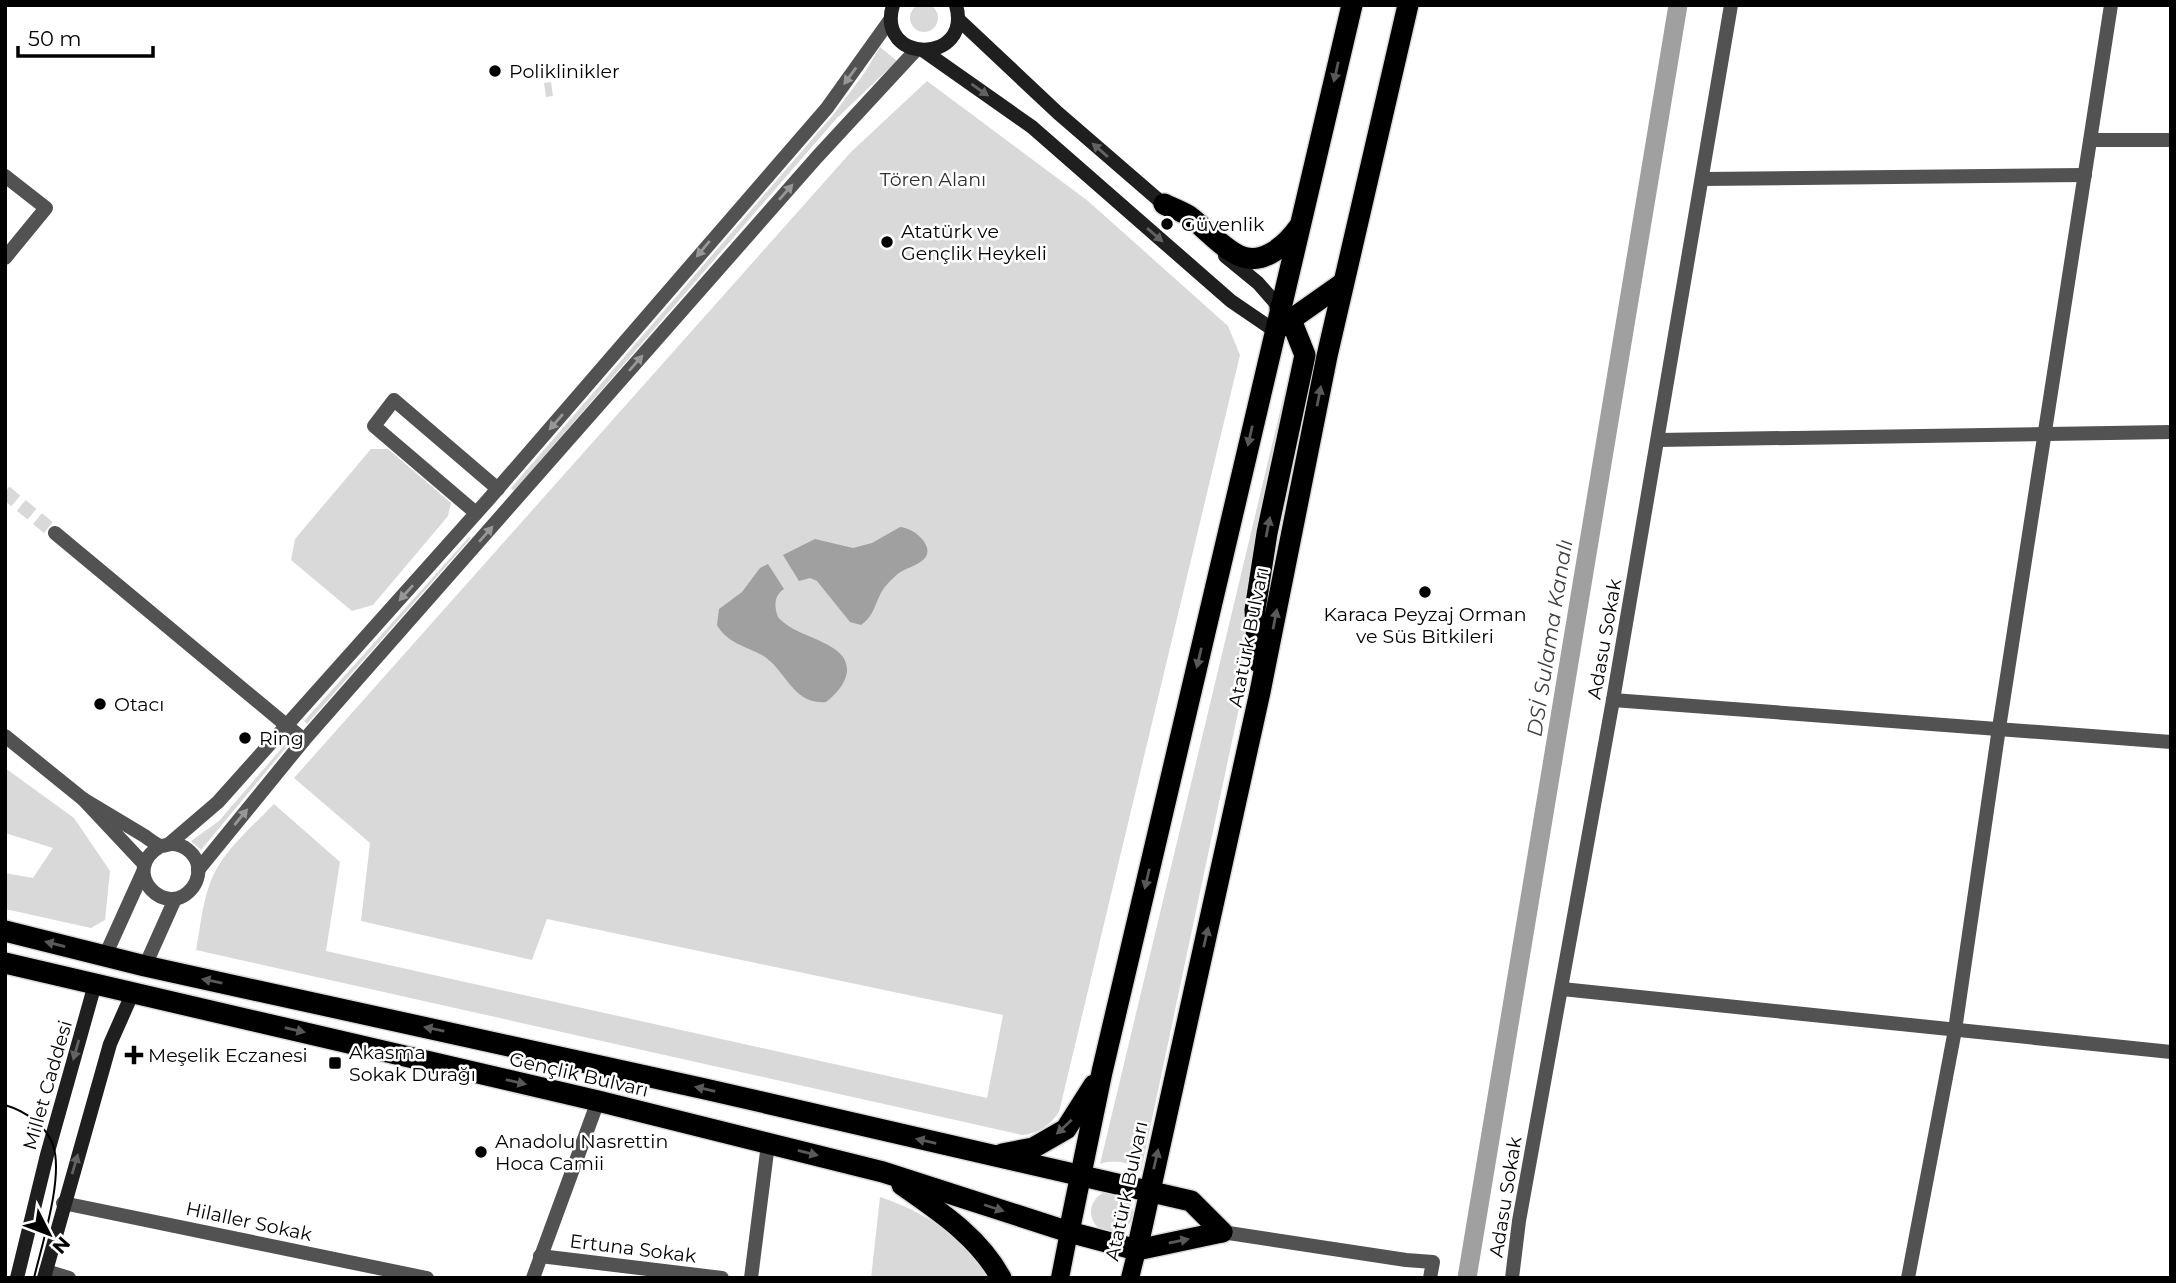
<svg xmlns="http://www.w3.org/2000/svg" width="2176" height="1283" font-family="Montserrat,sans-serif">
<rect width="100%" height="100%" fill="#fff"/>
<!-- green -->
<g fill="#d9d9d9">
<circle cx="924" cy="18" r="14"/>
<path d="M880 47 897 61 837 118 514 491 511 488 833 115 865 72Z"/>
<path d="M927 81 1088 201 1228 326 1240 355 1059 1112C1050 1125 1038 1134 1022 1135L196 950C201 925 203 893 216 870 230 845 254 825 274 804L340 862 326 951 987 1098 1003 1015 547 919 532 960 361 921 370 843 294 778 851 152Z"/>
<path d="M1293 357 1297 360 1249 599 1239 708 1141 1171C1129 1162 1115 1159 1100 1164Z"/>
<path d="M371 449H388L451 503 448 516 373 605 352 611 291 560 295 539Z"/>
<path d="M469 537 471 538 307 724 304 721Z"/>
<path d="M287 742 289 744 201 850 191 841 219 821Z"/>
<path d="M5 768 74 818 110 871 105 920 91 928 5 909V873L33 878 53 848 5 833Z"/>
<circle cx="1112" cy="1212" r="21"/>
<path d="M880 1197C924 1212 965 1236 988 1278H871Z"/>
</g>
<!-- water -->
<g fill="#a0a0a0">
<path d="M900 527C909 528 917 533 923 540 936 558 918 564 904 570 897 573 889 582 884 588 875 601 875 616 861 625L850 622 817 581 810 578 799 581 783 555 815 539 853 548 872 543Z"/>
<path d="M768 564 784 589C774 595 774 607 778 617 796 639 849 641 847 671 846 684 835 695 826 702 792 705 786 669 762 655 745 646 727 643 717 625L719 609 742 592 760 568Z"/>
</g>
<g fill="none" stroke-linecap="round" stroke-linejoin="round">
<!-- canal -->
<path stroke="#a0a0a0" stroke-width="19" d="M1467 1278 1678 5"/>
<!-- street-tunnel -->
<g stroke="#d9d9d9" stroke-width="14" stroke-dasharray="14 7" stroke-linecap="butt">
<path d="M545 90 552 89"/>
<path d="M5 492 55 533"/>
</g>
<!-- primary casing -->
<g stroke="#dbdbdb" stroke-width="21">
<g id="primary">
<path d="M1060 1278 1069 1232"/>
<path d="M1130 1278 1137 1250"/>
</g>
</g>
<!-- highway casing -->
<g stroke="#dbdbdb" stroke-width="24">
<g id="highway">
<path d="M1164 204C1172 208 1181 211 1189 216 1204 227 1223 249 1240 256 1263 266 1286 245 1299 227"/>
<path d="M1279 328 1343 283"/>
<path d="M1258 662 1255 610 1267 533 1305 355 1291 320 1280 308"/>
<path d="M5 931 145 966 705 1089 1191 1201 1222 1232"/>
<path d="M5 963 598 1101 883 1172 1069 1232 1137 1250 1222 1232"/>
<path d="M1002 1154 1033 1148 1066 1129 1094 1085"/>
<path d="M902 1185C939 1211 979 1237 1001 1278"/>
<path d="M1069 1232 1102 1072 1352 5"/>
<path d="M1137 1250 1260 692 1327 356 1408 5"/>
</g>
</g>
<!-- street -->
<g stroke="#525252" stroke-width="14">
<path d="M2091 140H2171"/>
<path d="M5 176 46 208 5 258"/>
<path d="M1702 179 2085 175"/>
<path d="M1658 440 2171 432"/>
<path d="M476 513 374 426 394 400 498 489"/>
<path d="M55 533 304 740"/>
<path d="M1613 700 2171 742"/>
<path d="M5 736 83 799 144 864"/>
<path d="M83 799C103 811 123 823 143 835 148 838 156 845 161 846 165 846 168 844 172 844 183 844 193 852 197 862 200 870 198 880 193 887 167 922 117 871 161 846"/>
<path d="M169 844 218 802 488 500 827 108 890 20"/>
<path d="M198 870 304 740 817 157 916 50"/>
<path d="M105 956 143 872"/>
<path d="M145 966 175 899"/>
<path d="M1562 989 2171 1052"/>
<path d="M63 1203 427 1278"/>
<path d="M1222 1232 1406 1260 1433 1262 1430 1278"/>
<path d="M540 1256 722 1278"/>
<path d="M46 1271 69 1278"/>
<path d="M533 1278 598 1101"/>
<path d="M751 1278 768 1144"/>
<path d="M1512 1278 1519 1221 1613 700 1731 5"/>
<path d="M1908 1278 1955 1030 1999 728 2111 5"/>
</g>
<!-- secondary -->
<g stroke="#1f1f1f" stroke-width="14">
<path d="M893 5C875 64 973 65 956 5"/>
<path d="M958 19 1058 113 1169 209"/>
<path d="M924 51 1032 127 1231 301 1275 331"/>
<path d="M1225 256 1258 283 1280 308"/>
<path d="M17 1278 47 1155 95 984"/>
<path d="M44 1278 110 1044 133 992"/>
</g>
<!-- primary -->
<use href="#primary" stroke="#000" stroke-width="18"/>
<!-- highway -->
<use href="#highway" stroke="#000" stroke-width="21"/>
<!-- tram -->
<path stroke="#000" stroke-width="2" d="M5 1105C25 1111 46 1125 53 1145 64 1177 42 1244 34 1278"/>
</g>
<!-- one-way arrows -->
<defs><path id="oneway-solid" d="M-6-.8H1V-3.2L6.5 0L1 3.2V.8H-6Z" transform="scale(1.75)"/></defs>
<g fill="#595959">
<use href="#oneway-solid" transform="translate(1336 72) rotate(103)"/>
<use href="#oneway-solid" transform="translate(1319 396) rotate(-79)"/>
<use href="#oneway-solid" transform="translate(1250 436) rotate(103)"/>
<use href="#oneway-solid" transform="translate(1268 527) rotate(-79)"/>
<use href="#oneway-solid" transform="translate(1275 619) rotate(-79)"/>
<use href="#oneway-solid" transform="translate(1199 658) rotate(103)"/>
<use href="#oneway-solid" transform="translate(1147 879) rotate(103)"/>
<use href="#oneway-solid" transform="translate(1206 937) rotate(-77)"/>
<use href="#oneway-solid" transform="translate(55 944) rotate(-166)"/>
<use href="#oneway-solid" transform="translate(212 981) rotate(-168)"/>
<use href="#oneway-solid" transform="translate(434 1029) rotate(-168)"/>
<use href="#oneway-solid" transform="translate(295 1030) rotate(13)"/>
<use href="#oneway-solid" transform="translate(516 1082) rotate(13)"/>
<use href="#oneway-solid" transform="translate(705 1089) rotate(-167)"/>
<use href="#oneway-solid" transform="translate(1064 1127) rotate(137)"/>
<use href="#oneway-solid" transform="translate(926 1141) rotate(-167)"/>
<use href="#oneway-solid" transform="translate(808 1153) rotate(14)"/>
<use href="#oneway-solid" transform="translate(1156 1159) rotate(-77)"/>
<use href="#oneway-solid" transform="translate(994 1208) rotate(18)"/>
<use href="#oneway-solid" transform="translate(1179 1241) rotate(-12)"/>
</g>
<g fill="#979797">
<use href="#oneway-solid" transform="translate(850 76) rotate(126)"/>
<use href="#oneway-solid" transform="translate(786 192) rotate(-49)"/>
<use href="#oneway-solid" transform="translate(703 249) rotate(130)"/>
<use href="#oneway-solid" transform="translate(636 363) rotate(-49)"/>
<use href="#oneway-solid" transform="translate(556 422) rotate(131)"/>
<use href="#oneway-solid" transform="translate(486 534) rotate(-49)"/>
<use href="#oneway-solid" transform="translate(406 593) rotate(132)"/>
<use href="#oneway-solid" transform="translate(241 817) rotate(-51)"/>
</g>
<g fill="#626262">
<use href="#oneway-solid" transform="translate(980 90) rotate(35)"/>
<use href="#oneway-solid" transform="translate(1100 150) rotate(-139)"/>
<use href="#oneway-solid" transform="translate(1155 235) rotate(41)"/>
<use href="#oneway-solid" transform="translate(76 1050) rotate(106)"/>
<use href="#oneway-solid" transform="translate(75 1164) rotate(-74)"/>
</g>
<!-- markers -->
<g fill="#000" stroke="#fff" stroke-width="2.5">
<circle cx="495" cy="71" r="7"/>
<circle cx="1167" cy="224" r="7"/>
<circle cx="887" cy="242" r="7"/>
<circle cx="1425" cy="592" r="7"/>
<circle cx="100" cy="704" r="7"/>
<circle cx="245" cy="738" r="7"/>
<path d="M130.5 1044.5h7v7h7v7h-7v7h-7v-7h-7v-7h7z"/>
<rect x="328" y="1056" width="14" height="14" rx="3.5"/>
<circle cx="481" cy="1152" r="7"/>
</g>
<g text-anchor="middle" stroke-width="5" stroke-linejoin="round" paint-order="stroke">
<!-- poi labels -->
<g font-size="19" fill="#000" stroke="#fff" text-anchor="start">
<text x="509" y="78">Poliklinikler</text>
<text x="1181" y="231">Güvenlik</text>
<text x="901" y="238">Atatürk ve<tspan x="901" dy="22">Gençlik Heykeli</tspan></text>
<text x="1425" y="621" text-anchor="middle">Karaca Peyzaj Orman<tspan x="1425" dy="22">ve Süs Bitkileri</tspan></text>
<text x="114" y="711">Otacı</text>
<text x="259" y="745">Ring</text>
<text x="349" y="1059">Akasma<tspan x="349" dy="22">Sokak Durağı</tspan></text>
<text x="148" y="1062">Meşelik Eczanesi</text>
<text x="495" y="1148">Anadolu Nasrettin<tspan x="495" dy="22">Hoca Camii</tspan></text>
</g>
<!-- park labels -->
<g font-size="19" fill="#303030" stroke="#fff">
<text x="933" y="186">Tören Alanı</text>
</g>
<!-- street labels -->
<g font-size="19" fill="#000" stroke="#fff">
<text transform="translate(1248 637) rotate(-79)" y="7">Atatürk Bulvarı</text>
<text transform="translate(1604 639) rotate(-80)" y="7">Adasu Sokak</text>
<text transform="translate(579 1074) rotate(13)" y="7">Gençlik Bulvarı</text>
<text transform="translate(47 1085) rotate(-74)" y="7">Millet Caddesi</text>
<text transform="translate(1126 1191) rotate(-78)" y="7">Atatürk Bulvarı</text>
<text transform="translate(1505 1197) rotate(-81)" y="7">Adasu Sokak</text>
<text transform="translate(249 1221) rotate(12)" y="7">Hilaller Sokak</text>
<text transform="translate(633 1248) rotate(7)" y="7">Ertuna Sokak</text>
</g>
<!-- water labels -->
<g font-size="21" font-style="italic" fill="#414141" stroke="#fff">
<text transform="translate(1550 638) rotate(-81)" y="7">DSİ Sulama Kanalı</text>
</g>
</g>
<!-- border -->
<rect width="2176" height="1283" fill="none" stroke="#000000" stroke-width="14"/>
<!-- north arrow -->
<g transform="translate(49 1234) rotate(132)" stroke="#ffffff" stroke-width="5" paint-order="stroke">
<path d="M0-5L12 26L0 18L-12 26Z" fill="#000000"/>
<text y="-10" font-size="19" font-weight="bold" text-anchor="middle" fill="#000000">N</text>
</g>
<!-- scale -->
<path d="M18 46v10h135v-10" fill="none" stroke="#000000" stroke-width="3.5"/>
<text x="28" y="46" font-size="21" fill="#000000" stroke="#ffffff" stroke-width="5" paint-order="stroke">50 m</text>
</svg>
